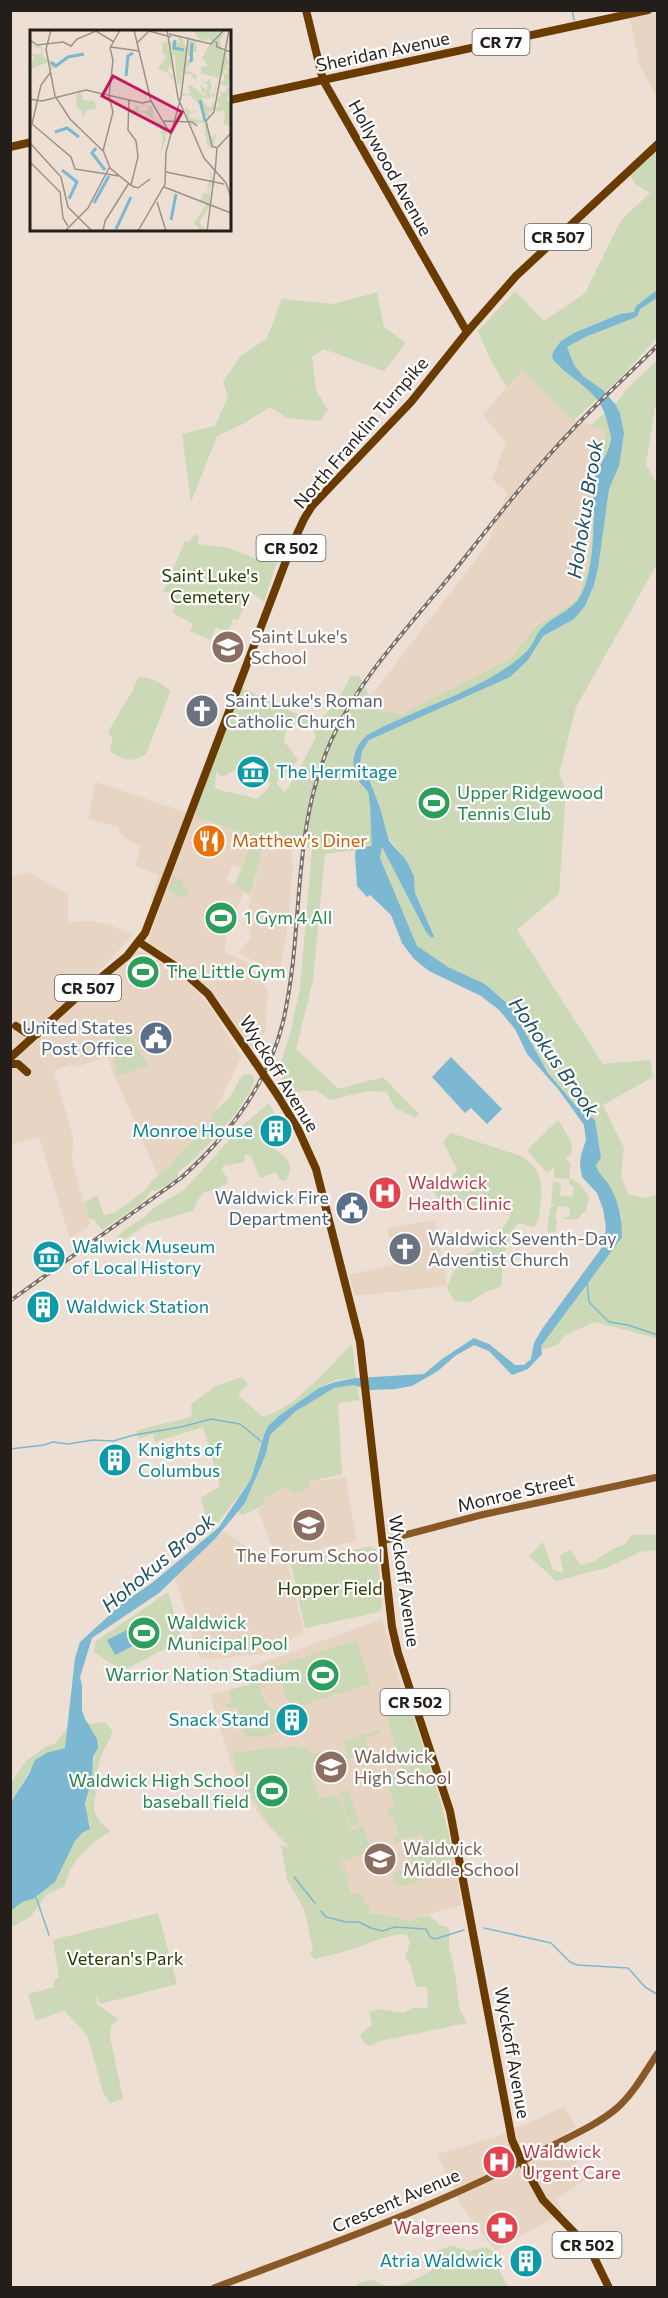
<svg xmlns="http://www.w3.org/2000/svg" width="668" height="2298" font-family="Commissioner,sans-serif">
<rect width="100%" height="100%" fill="#eddfd3"/>
<!-- built -->
<g fill="#e8d4c2">
<path d="M628 11H657V98L640 66Z"/>
<path d="M522 369 572 420 605 430 588 568 577 600 536 626 511 658 403 714 376 711 371 696 487 545 507 493 492 479 506 443 483 415Z"/>
<path d="M96 782 194 815 253 839 241 868 232 865 227 880 245 889 226 934 225 952 248 963 268 991 265 1032 255 1050H252L220 1002 182 964 148 942 161 904 151 898 159 875 135 866 141 846 129 841 120 833 118 827 88 819Z"/>
<path d="M267 835 291 842 293 868 286 940 280 967 274 972 239 953 250 938V930L244 924Z"/>
<path d="M28 872 68 894V922L89 921 110 925 133 935 99 971 41 1026 136 950 152 956 189 983 211 1008 241 1057 209 1124 175 1166 159 1179 107 1057 73 1068 71 1064 54 1071 73 1137 72 1162 90 1225 70 1239 39 1137 11 1145 10 877Z"/>
<path d="M435 1220 447 1286 355 1296 349 1275 396 1264 387 1228Z"/>
<path d="M346 1477 356 1541 276 1558 258 1510 265 1505 263 1499 289 1487 292 1494 310 1486 308 1482Z"/>
<path d="M224 1531 274 1565 288 1564 304 1633 262 1654 212 1659 199 1658 175 1577Z"/>
<path d="M382 1619 403 1692 412 1714 441 1803 457 1874 461 1905 408 1920 344 1906 334 1901 325 1893 286 1845 264 1822 234 1774 210 1695 251 1684 247 1668Z"/>
<path d="M564 2107 576 2127 561 2136 586 2179 557 2199 563 2212 495 2251 461 2205 437 2154 496 2137Z"/>
</g>
<!-- green -->
<g fill="#cbd9b6" fill-rule="evenodd">
<path d="M657 148V338L619 379 574 420 591 425 617 402 626 390 657 360V405L655 408 646 464 657 484V564L576 707 559 774 566 790 559 894 517 930 603 1064 650 1060 653 1077 603 1105 624 1148 621 1176 628 1194 646 1198 657 1194V1338L594 1322 566 1335 557 1345 541 1350V1346L622 1217 609 1184 598 1172 596 1165 601 1157 595 1120 576 1106 548 1073 511 1007 485 984 448 967 417 947 380 858 382 847 426 932 434 935 415 893 414 876 397 848 388 838 356 850 325 854 313 980 296 1049 339 1089 383 1077 419 1114 415 1118 394 1107 387 1092 367 1091 330 1100 316 1090 289 1093 278 1072 290 1034 300 988 312 849 267 835 250 896 235 884 253 839 194 815 242 688 303 717 318 721 337 703 350 677 359 675 376 711 403 714 511 658 536 626 577 600 588 568 605 431 572 420 522 370 507 387 491 361 478 331 515 291 544 321 585 293 621 220 650 193 634 183 630 174ZM289 724 313 728 316 737 298 772 285 792 276 783 298 760 284 741 285 733ZM254 758 264 767 260 772 258 771 256 773 259 775 257 777 271 783 268 789 256 799C242 793 229 794 215 788L216 772 222 777 237 769 245 776 253 765 250 762Z"/>
<path d="M377 292 384 327 406 343 384 371 324 349 312 357 316 390 328 410 320 421 287 418 270 407 243 424 217 436 191 502 182 434 215 426 228 397 223 381 240 357 267 338 282 299 334 304Z"/>
<path d="M195 535H198V544L228 548 257 559 279 556 264 602 251 592 238 620 233 619 228 632 216 627 210 640 190 631 193 624 173 613C176 607 172 598 169 592H163L185 541 189 542Z"/>
<path d="M138 677C149 677 165 683 170 692L146 754C129 763 128 761 112 753L110 748 113 739 108 732 133 690Z"/>
<path d="M173 876 184 881 182 886 189 889 185 899 168 891Z"/>
<path d="M121 1023 149 1066 116 1076 115 1032Z"/>
<path d="M245 1074 253 1075 254 1078C254 1099 197 1160 178 1172V1178L156 1191 152 1190 141 1203 102 1230 94 1219H89L84 1202 97 1196 104 1215 114 1213 143 1192 152 1181 170 1166 182 1151 199 1136 209 1124 212 1114 231 1096 240 1078Z"/>
<path d="M269 1103 279 1122 272 1125 271 1124 263 1137C270 1151 302 1157 285 1181L280 1180 276 1172 260 1178 251 1156 245 1154 244 1162 223 1166 222 1170 227 1178 228 1183 215 1190 204 1192 197 1201 193 1211 147 1224 118 1244 115 1242C121 1226 143 1223 152 1209L185 1189 242 1126Z"/>
<path d="M558 1120 571 1141 572 1153 566 1158 571 1165 569 1171 570 1178 579 1183 589 1197 586 1210 577 1219H565V1217H570L569 1207 558 1206 555 1218 557 1219 556 1231 551 1233 547 1230 550 1208 554 1206 551 1204 553 1182 561 1183 560 1196 572 1197 574 1187 569 1184V1179L554 1178V1167L547 1173 527 1150Z"/>
<path d="M451 1133 521 1156C541 1168 544 1186 540 1208 539 1215 539 1222 534 1227L518 1223C505 1241 501 1264 502 1286L486 1292 470 1302 455 1301 447 1289 451 1276 465 1255 474 1251 483 1239 501 1231 509 1218 511 1210 499 1200C481 1207 460 1212 441 1205L432 1189 453 1175 457 1169 443 1142Z"/>
<path d="M352 1343 356 1378 335 1380 319 1388 280 1415 268 1426 261 1441 251 1479 210 1533 201 1498 220 1486 203 1427 155 1442 153 1434 139 1439 136 1431C155 1424 173 1423 192 1416L191 1404 216 1386 242 1377 248 1384 238 1395 263 1417C293 1409 331 1367 352 1343Z"/>
<path d="M356 1382 360 1400 338 1403 342 1474 308 1482 310 1487 293 1494 288 1487 263 1499 265 1505 242 1515 238 1511 245 1503 266 1454 270 1435 296 1411 329 1389Z"/>
<path d="M632 1535H657V1550L640 1552 606 1568 556 1581 529 1556 543 1542 553 1570 563 1573 560 1555 571 1550 580 1565 593 1562 611 1550 625 1544Z"/>
<path d="M371 1546 377 1550 382 1608 379 1612 305 1628 291 1564Z"/>
<path d="M168 1592 182 1640 122 1671 94 1652 96 1641Z"/>
<path d="M357 1640 370 1684 290 1709 276 1666Z"/>
<path d="M265 1670C255 1688 261 1706 281 1713L273 1716 274 1721 271 1724 284 1720 287 1727 264 1737 248 1736 228 1713 238 1712 239 1709 227 1707 225 1704 231 1703 230 1690 250 1684 248 1674Z"/>
<path d="M409 1710 412 1712 427 1759 401 1768 388 1721 391 1716Z"/>
<path d="M86 1722 93 1724 105 1722 113 1732C108 1743 100 1755 98 1767 97 1773 99 1779 98 1785 92 1808 90 1814 110 1831 90 1844 69 1862 65 1886L47 1894 31 1916 11 1928V1911L22 1902 33 1899 55 1882 75 1841 82 1833 89 1830 91 1825C82 1810 88 1796 91 1780 93 1768 92 1759 98 1748H65L46 1753 37 1758 11 1802V1783L26 1761 46 1747 56 1743 68 1727Z"/>
<path d="M379 1730 380 1733 366 1738 368 1752 348 1759 349 1763 336 1767 334 1760 348 1755 343 1741Z"/>
<path d="M295 1746 309 1749V1754L316 1753 321 1749 324 1761 330 1767 318 1769V1766L310 1772 320 1799 336 1794 337 1798H339L350 1831 366 1824 363 1826 369 1844 376 1843 378 1849 343 1861 350 1884H348L341 1861 348 1853V1841L347 1853 339 1861 351 1894 361 1893 366 1905 371 1908 369 1912 408 1920 429 1915 440 1925 449 1928V1947L455 1973 459 2007 467 2023 380 2041 370 2046 363 2042 360 2035 372 2024 369 2012 380 2009 404 2013 413 2008H427L428 2002 427 1987H416L410 1964 405 1958 410 1942 407 1935C395 1931 366 1945 352 1949 340 1953 327 1956 315 1959L310 1954 313 1949 304 1909 287 1880 281 1845 293 1850 267 1822 237 1770 232 1753Z"/>
<path d="M427 1761 441 1803 454 1856V1859L431 1866 403 1857 428 1848 423 1834 395 1843 393 1837 399 1834 393 1817 390 1818 387 1809 395 1806 385 1778 378 1780 377 1776Z"/>
<path d="M354 1788 349 1791 358 1818 364 1817 366 1822 363 1818 358 1820 359 1824 350 1827 339 1793Z"/>
<path d="M408 1867 424 1872 425 1877C416 1882 401 1891 393 1881V1875L397 1871Z"/>
<path d="M158 1913 177 1984 100 2004 96 1993 97 2004 118 2019 111 2026 110 2037 123 2099 110 2103 103 2092 87 2035 64 2010 36 2021 28 1994 54 1987 55 1979 59 1978 53 1940Z"/>
<path d="M451 2246 470 2251 486 2247 501 2256 497 2266 508 2287H358L357 2284C379 2276 371 2283 389 2286 402 2287 433 2272 442 2263L438 2250Z"/>
</g>
<!-- water -->
<g fill="#7cb8d2">
<path d="M657 290V298L640 309 638 315 634 318 585 337 567 347 574 365 583 376 604 391 615 404 620 413 624 433 619 466 609 489 598 568 594 585 585 606 574 619 543 636 528 660 510 677 369 740 362 751 360 764 369 779 380 808 389 841 406 860 414 876 415 893 434 936 432 938 426 932 382 847 380 858 417 946 448 967 485 984 511 1007 548 1073 576 1106 595 1120 601 1158 596 1165C598 1174 605 1178 609 1185 619 1201 622 1219 622 1237L541 1346 542 1354 528 1369 512 1375 489 1351 474 1345 455 1356 438 1371 412 1386 395 1389 370 1390 353 1385 334 1388 296 1411 270 1435 266 1454 245 1503 215 1539 159 1593 92 1638 80 1677 82 1685V1710L85 1719 97 1739 98 1748 93 1757 92 1778 85 1804 90 1829 82 1833 75 1841 55 1882 33 1899 22 1902 11 1911V1802L29 1774 35 1760 46 1753 65 1748 75 1658 80 1642 124 1602 152 1583 219 1527 251 1479 264 1435 268 1426 280 1415 319 1388 335 1382 356 1378 424 1374 442 1359 474 1338 489 1344 515 1365H524L531 1359 534 1343 542 1329 603 1246 606 1227 603 1209 597 1193 582 1177 580 1165 581 1155 586 1140 584 1125 558 1089 527 1054 515 1029 499 1010 481 996 429 971 414 959 402 943 391 915 370 895 367 897 357 886 355 854 356 850 372 845C371 834 371 801 368 792 366 788 361 785 359 781 349 765 353 748 367 735 414 709 490 688 527 651 534 644 535 635 542 628 551 618 565 613 574 604 596 584 594 517 593 490 592 471 609 457 611 439 611 435 609 429 608 425 601 388 573 384 552 358L553 352 561 341 574 333 620 314 634 312 636 306Z"/>
<path d="M451 1057 502 1109 487 1124 471 1108 465 1113 432 1077Z"/>
<path d="M137 1625 145 1640 115 1655 107 1640Z"/>
</g>
<g fill="none" stroke-linecap="round" stroke-linejoin="round">
<!-- stream -->
<g stroke="#7cb8d2" stroke-width="1.5">
<path d="M572 10 574 20"/>
<path d="M587 1282 589 1302 609 1322 628 1325 658 1335"/>
<path d="M10 1449 44 1445 53 1442 68 1444 93 1440 113 1441 134 1435 181 1427 211 1419 240 1424 262 1442"/>
<path d="M294 1877 315 1903"/>
<path d="M36 1897 49 1935"/>
<path d="M321 1911 326 1917 346 1922H359L371 1928 382 1931 395 1927 426 1929 430 1937 435 1939 464 1930"/>
<path d="M484 1928 551 1943 570 1962 577 1965 628 1968 645 1987 658 1995"/>
</g>
<!-- secondary -->
<g stroke="#885827" stroke-width="7">
<path d="M382 1541 481 1515 658 1477"/>
<path d="M214 2288C325 2246 437 2207 542 2151 566 2138 596 2126 617 2108 634 2093 645 2072 658 2053"/>
</g>
<!-- primary -->
<g stroke="#693b01" stroke-width="8">
<path d="M306 10 323 80 467 332"/>
<path d="M230 100 648 10"/>
<path d="M10 147 32 142"/>
<path d="M139 942 180 969 208 994 255 1062"/>
<path d="M16 1026 25 1032 37 1034"/>
<path d="M10 1058 76 998 127 956 145 933 292 545 304 519 312 506 411 402 467 332 516 276 658 144"/>
<path d="M10 1064H18L27 1072"/>
<path d="M278 1096 298 1129 316 1169 360 1342 392 1627 398 1653 450 1811 512 2140 522 2162 543 2200 590 2249 609 2288"/>
</g>
<!-- rail casing -->
<g stroke="#7b726b" stroke-width="4">
<path id="rail" d="M10 1301 181 1178C228 1136 268 1084 283 1022 305 927 290 836 330 743 356 684 401 635 442 586 485 533 526 478 573 429 600 400 630 373 658 345"/>
</g>
<!-- rail -->
<use href="#rail" stroke="#fff" stroke-width="1.5" stroke-dasharray="4.5" stroke-linecap="butt"/>
<!-- primary-bridge -->
<path stroke="#693b01" stroke-width="8" d="M255 1062 278 1096"/>
</g>
<!-- icons -->
<defs>
<g id="school-disc" transform="scale(1.725)"><circle r="9.5" fill="#8d6e63" stroke="#fff"/><path d="M0-5L7-2L0 1L-7-2ZM-4 1L0 2.5L4 1V4Q0 6-4 4Z" fill="#fff"/></g>
<g id="church-disc" transform="scale(1.725)"><circle r="9.5" fill="#6b7280" stroke="#fff"/><path d="M-1.2-6h2.4v3.5h3.3v2.4h-3.3V6h-2.4V-.1h-3.3v-2.4h3.3Z" fill="#fff"/></g>
<g id="museum-disc" transform="scale(1.725)"><circle r="9.5" fill="#0f9aa8" stroke="#fff"/><path d="M0-6L6-3V-2H-6V-3ZM-5-1h2V3h-2ZM-1-1h2V3h-2ZM3-1h2V3H3ZM-6 4H6V6H-6Z" fill="#fff"/></g>
<g id="stadium-disc" transform="scale(1.725)"><circle r="9.5" fill="#2e9e5b" stroke="#fff"/><path d="M0-5a6.5 5 0 1 0 0 10a6.5 5 0 1 0 0-10ZM-3.5-1.8h7v3.6h-7Z" fill="#fff"/></g>
<g id="restaurant-disc" transform="scale(1.725)"><circle r="9.5" fill="#e8710a" stroke="#fff"/><path d="M-5-6h1v4h1v-4h1v4h1v-4h1v5L-1.5 .5V6h-2V.5L-5-1ZM5-6V6H3V1.5H1.5Q1.5-4 5-6Z" fill="#fff"/></g>
<g id="civic-disc" transform="scale(1.725)"><circle r="9.5" fill="#5c6f8a" stroke="#fff"/><path d="M-.6-6.5H3V-4.5H.6V-3L4-1V1h2V6H-6V1h2V-1L-.6-3ZM-1.2 2.5V6h2.4V2.5Z" fill="#fff"/></g>
<g id="building-disc" transform="scale(1.725)"><circle r="9.5" fill="#0f9aa8" stroke="#fff"/><path d="M-4-6H4V6H1V3H-1V6H-4ZM-2.5-4.3h1.7v1.8h-1.7ZM.8-4.3h1.7v1.8H.8ZM-2.5-1h1.7V.8h-1.7ZM.8-1h1.7V.8H.8Z" fill="#fff"/></g>
<g id="hospital-disc" transform="scale(1.725)"><circle r="9.5" fill="#e0444e" stroke="#fff"/><path d="M-5-5h3v3.5h4V-5h3V5h-3V1.5h-4V5h-3Z" fill="#fff"/></g>
<g id="pharmacy-disc" transform="scale(1.725)"><circle r="9.5" fill="#e0444e" stroke="#fff"/><path d="M-2-6h4v4h4v4h-4v4h-4v-4h-4v-4h4Z" fill="#fff"/></g>
</defs>
<g fill-rule="evenodd">
<use href="#school-disc" x="228" y="647"/>
<use href="#church-disc" x="202" y="711"/>
<use href="#museum-disc" x="253" y="772"/>
<use href="#stadium-disc" x="434" y="803"/>
<use href="#restaurant-disc" x="209" y="841"/>
<use href="#stadium-disc" x="221" y="918"/>
<use href="#stadium-disc" x="143" y="972"/>
<use href="#civic-disc" x="156" y="1038"/>
<use href="#building-disc" x="276" y="1131"/>
<use href="#hospital-disc" x="385" y="1193"/>
<use href="#civic-disc" x="352" y="1208"/>
<use href="#church-disc" x="405" y="1249"/>
<use href="#museum-disc" x="49" y="1257"/>
<use href="#building-disc" x="43" y="1307"/>
<use href="#building-disc" x="115" y="1460"/>
<use href="#school-disc" x="309" y="1525"/>
<use href="#stadium-disc" x="144" y="1633"/>
<use href="#stadium-disc" x="323" y="1675"/>
<use href="#building-disc" x="292" y="1720"/>
<use href="#school-disc" x="331" y="1767"/>
<use href="#stadium-disc" x="272" y="1791"/>
<use href="#school-disc" x="380" y="1859"/>
<use href="#hospital-disc" x="499" y="2162"/>
<use href="#pharmacy-disc" x="502" y="2228"/>
<use href="#building-disc" x="526" y="2261"/>
</g>
<g text-anchor="middle" stroke-width="4.5" stroke-linejoin="round" paint-order="stroke">
<!-- shield labels -->
<g fill="#fff" stroke="#65625f" stroke-width="1.5">
<rect x="472.5" y="29" width="57" height="26" rx="4.5"/>
<rect x="525" y="224" width="66" height="26" rx="4.5"/>
<rect x="256.5" y="535" width="69" height="26" rx="4.5"/>
<rect x="55" y="975" width="66" height="26" rx="4.5"/>
<rect x="380.5" y="1689" width="69" height="26" rx="4.5"/>
<rect x="552.5" y="2232" width="69" height="26" rx="4.5"/>
</g>
<g font-size="16" font-weight="bold" fill="#231e1a">
<text x="501" y="48">CR 77</text>
<text x="558" y="243">CR 507</text>
<text x="291" y="554">CR 502</text>
<text x="88" y="994">CR 507</text>
<text x="415" y="1708">CR 502</text>
<text x="587" y="2251">CR 502</text>
</g>
<!-- street labels -->
<g font-size="18" fill="#231e1a" stroke="#fff">
<text transform="translate(383 52) rotate(-12)" y="6">Sheridan Avenue</text>
<text transform="translate(390 168) rotate(61)" y="6">Hollywood Avenue</text>
<text transform="translate(361 433) rotate(-49)" y="6">North Franklin Turnpike</text>
<text transform="translate(279 1074) rotate(58)" y="6">Wyckoff Avenue</text>
<text transform="translate(516 1493) rotate(-13)" y="6">Monroe Street</text>
<text transform="translate(404 1581) rotate(82)" y="6">Wyckoff Avenue</text>
<text transform="translate(512 2053) rotate(80)" y="6">Wyckoff Avenue</text>
<text transform="translate(396 2201) rotate(-23)" y="6">Crescent Avenue</text>
</g>
<!-- park labels -->
<g font-size="18" fill="#2b3a00" stroke="#fff">
<text x="210" y="582">Saint Luke's<tspan x="210" dy="21">Cemetery</tspan></text>
<text x="330" y="1595">Hopper Field</text>
<text x="125" y="1965">Veteran's Park</text>
</g>
<!-- education labels -->
<g font-size="18" fill="#785e54" stroke="#fff" text-anchor="start">
<text x="251" y="643">Saint Luke's<tspan x="251" dy="21">School</tspan></text>
<text x="309" y="1562" text-anchor="middle">The Forum School</text>
<text x="354" y="1763">Waldwick<tspan x="354" dy="21">High School</tspan></text>
<text x="403" y="1855">Waldwick<tspan x="403" dy="21">Middle School</tspan></text>
</g>
<!-- worship labels -->
<g font-size="18" fill="#5b616d" stroke="#fff" text-anchor="start">
<text x="225" y="707">Saint Luke's Roman<tspan x="225" dy="21">Catholic Church</tspan></text>
<text x="428" y="1245">Waldwick Seventh-Day<tspan x="428" dy="21">Adventist Church</tspan></text>
</g>
<!-- culture labels -->
<g font-size="18" fill="#0d838f" stroke="#fff" text-anchor="start">
<text x="276" y="778">The Hermitage</text>
<text x="253" y="1137" text-anchor="end">Monroe House</text>
<text x="72" y="1253">Walwick Museum<tspan x="72" dy="21">of Local History</tspan></text>
<text x="66" y="1313">Waldwick Station</text>
<text x="138" y="1456">Knights of<tspan x="138" dy="21">Columbus</tspan></text>
<text x="269" y="1726" text-anchor="end">Snack Stand</text>
<text x="503" y="2267" text-anchor="end">Atria Waldwick</text>
</g>
<!-- leisure labels -->
<g font-size="18" fill="#27864d" stroke="#fff" text-anchor="start">
<text x="457" y="799">Upper Ridgewood<tspan x="457" dy="21">Tennis Club</tspan></text>
<text x="244" y="924">1 Gym 4 All</text>
<text x="166" y="978">The Little Gym</text>
<text x="167" y="1629">Waldwick<tspan x="167" dy="21">Municipal Pool</tspan></text>
<text x="300" y="1681" text-anchor="end">Warrior Nation Stadium</text>
<text x="249" y="1787" text-anchor="end">Waldwick High School<tspan x="249" dy="21">baseball field</tspan></text>
</g>
<!-- food labels -->
<g font-size="18" fill="#c56008" stroke="#fff" text-anchor="start">
<text x="232" y="847">Matthew's Diner</text>
</g>
<!-- service labels -->
<g font-size="18" fill="#4e5e75" stroke="#fff" text-anchor="end">
<text x="133" y="1034">United States<tspan x="133" dy="21">Post Office</tspan></text>
<text x="329" y="1204">Waldwick Fire<tspan x="329" dy="21">Department</tspan></text>
</g>
<!-- health labels -->
<g font-size="18" fill="#be3a42" stroke="#fff" text-anchor="start">
<text x="408" y="1189">Waldwick<tspan x="408" dy="21">Health Clinic</tspan></text>
<text x="522" y="2158">Waldwick<tspan x="522" dy="21">Urgent Care</tspan></text>
<text x="479" y="2234" text-anchor="end">Walgreens</text>
</g>
<!-- water labels -->
<g font-size="20" font-style="italic" fill="#1e5063" stroke="#fff">
<text transform="translate(585 509) rotate(-81)" y="7">Hohokus Brook</text>
<text transform="translate(554 1057) rotate(55)" y="7">Hohokus Brook</text>
<text transform="translate(158 1563) rotate(-40)" y="7">Hohokus Brook</text>
</g>
</g>
<!-- overview -->
<g transform="translate(30 30)">
<rect width="201" height="201" fill="#eddfd3"/>
<path d="M163 0H189L191 5V0H196L190 11 192 22 198 21 195 28 201 22V28L199 25 197 28 200 34 195 36 201 39H198L201 41 198 58H201L197 71H201V97L194 94 195 80 187 82 185 79 179 82V88L176 86 179 105 183 107 187 102 182 120 177 114 174 92 160 95 155 77 161 82 167 81 159 84 160 88 173 91 174 80 160 65 151 66 152 60V56V65L161 63 158 56 161 55 174 66 177 62 172 63 170 54 177 61V54L169 50 177 52 179 48 182 55 179 64 184 63 187 49 184 69 182 64 181 68H171L180 79 184 71V77H190L186 69 192 65 188 62 194 63 197 57 188 52 194 51V44L198 42 196 38 192 46 187 45 190 49 171 43V37L179 36 172 28 181 12 179 8 173 11 167 7ZM148 7H151L152 8 157 20 156 31 163 28 157 25 158 10V16L161 9 170 11 166 12 167 22H163L164 30 155 40 167 45 166 51 161 44H152L151 55 147 54 145 25H141L143 40 139 36 138 42 143 47 142 50 138 43 128 39 136 26 132 24V13L137 11 140 22H143L139 11 149 13ZM2 15 12 17 13 27 26 35 25 38 21 39 19 32 0 39 4 27 0 24H11V19L3 16 0 19ZM51 61 53 70 64 71 67 78 57 80 52 87V82L44 74 47 76 46 65ZM114 73 122 77 124 90 132 92 138 105 133 104 136 108 130 126 133 109 129 95 115 83 106 82 101 89 103 77 106 81 105 75 110 77 108 82 120 80 116 74 114 75 113 77H112ZM179 138 185 156 179 157V161L184 164 180 165 181 175 169 192 177 201H163L169 199 164 193 177 173 171 170 173 163 179 164 177 155 181 152Z" fill="#cbd9b6"/>
<path fill="none" stroke="#7cb8d2" stroke-width="3" d="M145 10 144 18 154 20M21 32 26 36 38 27 54 24M161 32 162 13M96 46 98 26 103 23M170 70 175 91M25 102 37 98 49 107M66 118 62 123 75 140M32 140 47 152 39 169M64 173 79 146M141 190 146 164M86 199 101 167"/>
<path fill="none" stroke="#9c9289" stroke-width="1.5" d="M21 0 16 19 25 66 40 89 73 121M104 0 121 71 141 105M137 0 148 68 174 128 196 153 201 167M139 4 181 14 194 0M0 10 7 15 33 12 41 16 47 9 66 1 84 12M186 11 187 17 201 22M107 13 119 1 141 7M81 17 109 21M0 69 12 71 56 60 112 73 121 71M99 69 98 100 106 111 108 127 101 155M134 91 162 92 167 96M2 94 41 127 45 139M2 94 11 55 20 43M0 113 31 147 38 177 62 201M187 118 182 116 176 91 184 82 199 0M187 118 201 103M73 120 80 138 102 156 108 158 120 149M73 121 83 82 79 66 83 30 80 18 90 0M0 132 30 162 33 188 38 196M45 139 89 146M136 142 194 154M185 143 187 118M134 157 201 183M127 172 136 201M35 201 58 178 79 138M73 201 75 191 99 153M108 201 135 154 136 122 151 67 158 9M177 201 185 140"/>
<path fill="#c2185b" fill-opacity="0.15" stroke="#c2185b" stroke-width="3" d="M83 46 152 82 141 102 72 66Z"/>
<rect width="201" height="201" fill="none" stroke="#231e1a" stroke-width="3"/>
</g>
<!-- border -->
<rect width="668" height="2298" fill="none" stroke="#231e1a" stroke-width="24"/>
</svg>
